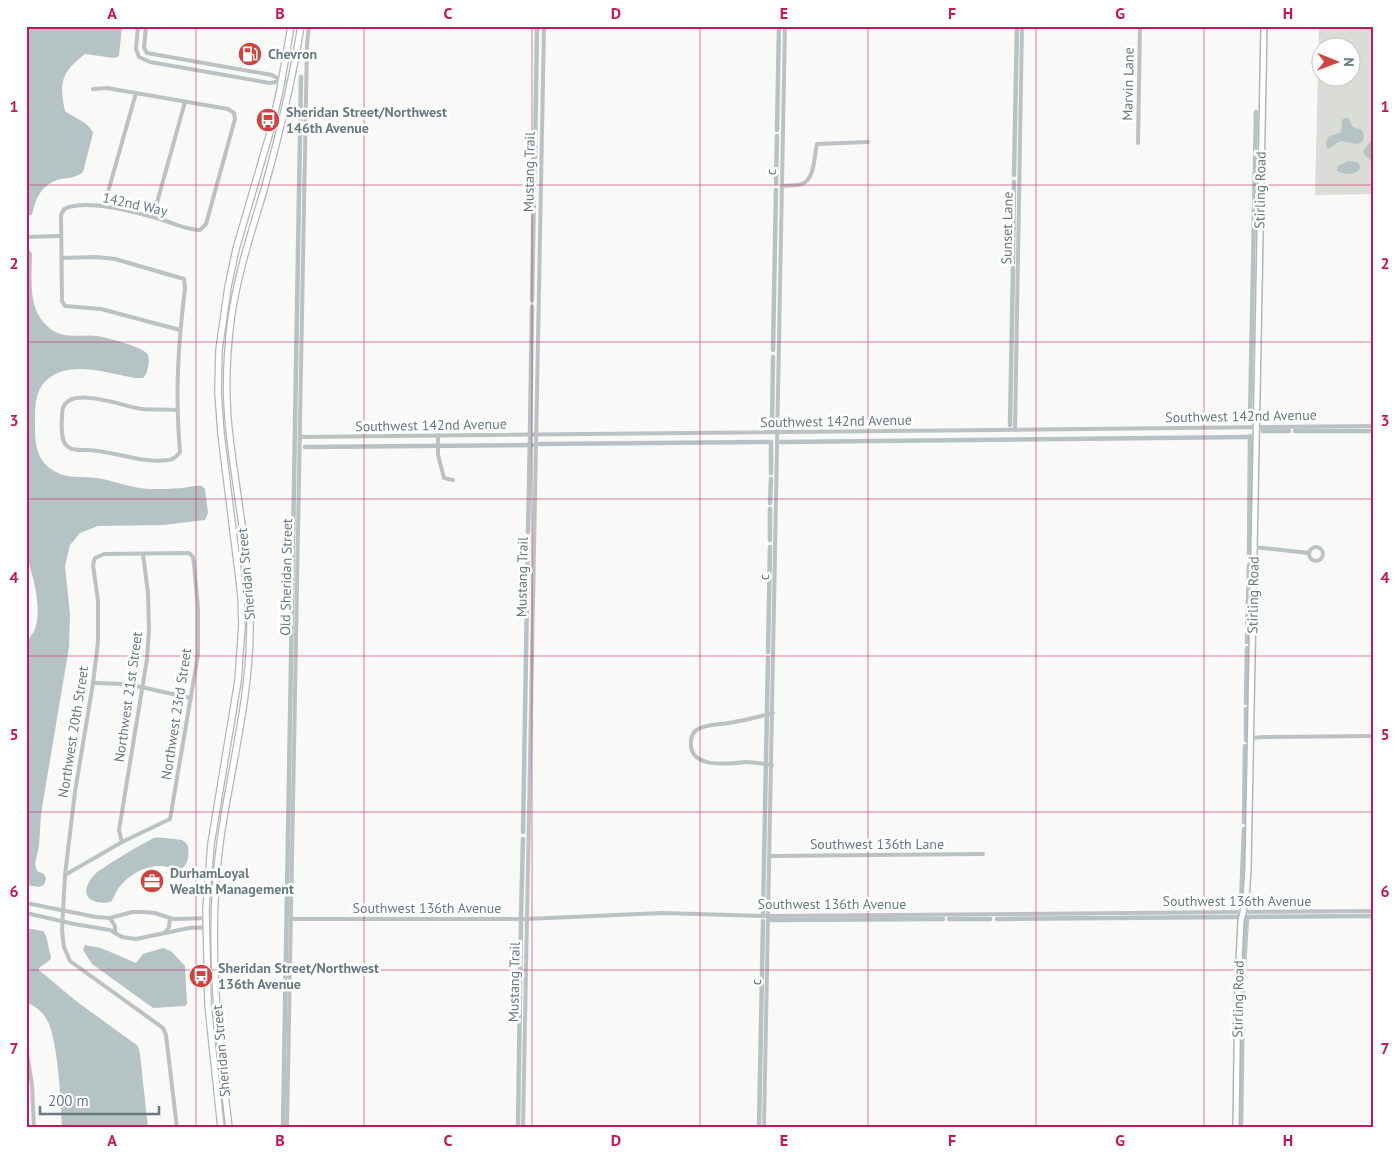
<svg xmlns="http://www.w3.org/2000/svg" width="1399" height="1154" font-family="'PT Sans',sans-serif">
<rect width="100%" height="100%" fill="#f9f9f7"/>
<!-- green -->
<path fill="#daddd7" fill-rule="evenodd" d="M1319 26H1373V194L1315 195ZM1322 48H1352V78H1322Z"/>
<!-- water -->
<g fill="#b5c3c4">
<path d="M26 26H122L119 56 114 58 85 54C61 73 59 82 65 111 74 118 89 122 93 133L83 172C77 177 69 178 61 179 41 184 36 198 32 215L26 216V133L28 128Z"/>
<path d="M1345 118H1348L1353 127 1362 130 1364 136 1363 141 1358 144 1340 141 1330 148H1327L1326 143 1328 137 1341 132 1342 127V120Z"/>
<path d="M1373 139V163L1364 154 1363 151Z"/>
<path d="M1348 161 1358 162 1360 166 1359 170C1353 175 1344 175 1337 171L1338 166Z"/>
<path d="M26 250H29L32 254C32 272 29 298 38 314 42 322 49 329 57 333 70 338 85 334 98 336 107 338 145 347 148 355 150 360 148 369 146 374L143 378H135C114 374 81 364 60 372 34 382 35 404 35 426 35 446 37 462 56 472 68 479 84 476 97 478 115 481 130 488 149 489 160 489 172 489 183 488 190 487 196 485 202 486L205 489 208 513 205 520 164 525 98 526 80 533 70 545 65 566 70 614 69 647 41 814 39 846 35 864 37 871 44 874 46 878 44 885 39 887 26 885V642C30 637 35 632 36 625 41 608 34 574 26 558Z"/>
<path d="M166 838 182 840 187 844C190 851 189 865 181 869 175 872 168 866 162 866 145 865 128 875 118 889 115 893 114 898 111 902 86 906 78 891 96 873 102 868 146 841 154 838 157 837 162 838 166 838Z"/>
<path d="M26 928 43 931C48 936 48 949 51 957L50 960 39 968V970L76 1001 138 1046 140 1054 148 1128H62C61 1103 58 1039 47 1020 42 1011 35 1006 26 1002Z"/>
<path d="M85 945 101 948 136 963 143 954 163 948 171 951 185 966 187 1004 185 1006 153 1008 92 964 83 950Z"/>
</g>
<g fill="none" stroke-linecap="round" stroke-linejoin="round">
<!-- canal -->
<g stroke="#b5c3c4" stroke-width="4.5">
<path d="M777 130 779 26"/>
<path d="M535 157 537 26"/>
<path d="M1014 175 1017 26"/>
<path d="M534 183 535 164"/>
<path d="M776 183 777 136"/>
<path d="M1013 262 1014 182"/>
<path d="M532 300 534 189"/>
<path d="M773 350 776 190"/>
<path d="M1250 421 1256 112"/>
<path d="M1010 425 1013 268"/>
<path d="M772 426 773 357"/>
<path d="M1263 431H1289"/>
<path d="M1295 431H1373"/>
<path d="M530 432 532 307"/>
<path d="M781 442 1250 437"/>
<path d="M540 444 771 442V473"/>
<path d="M305 447 532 445"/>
<path d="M770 503 771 479"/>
<path d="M528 532 530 438"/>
<path d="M770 540V509"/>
<path d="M1249 559 1250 436"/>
<path d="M1247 642 1249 565"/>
<path d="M768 652 770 547"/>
<path d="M1246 703 1247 648"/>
<path d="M1246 740V709"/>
<path d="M1244 822 1245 746"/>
<path d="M523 832 528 539"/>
<path d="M1241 904 1244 829"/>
<path d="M763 913 768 658"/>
<path d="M521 916 523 839"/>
<path d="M949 919H990"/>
<path d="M997 919 1237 917"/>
<path d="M772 920 943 919"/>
<path d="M283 1128 301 77"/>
<path d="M518 1128 521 921"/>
<path d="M759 1128 763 921"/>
<path d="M1241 1128 1243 983 1247 917 1373 916"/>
</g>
<!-- secondary casing -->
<g stroke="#afb7b9" stroke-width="8">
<path id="secondary" d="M1236 1128 1238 981 1241 921 1246 899 1248 868 1264 26"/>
</g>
<!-- primary casing -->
<g stroke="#b1b7b9" stroke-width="8">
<g id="primary">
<path d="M221 1128 208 1005 206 909 211 844 238 681 242 625 241 595 221 434 218 392 219 350 228 287 236 249 271 129 280 90 291 26"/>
<path d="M229 1128C218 1034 207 937 220 843 230 771 250 699 250 627 251 565 237 499 230 438 225 399 226 359 231 320 237 276 251 233 264 190 279 136 292 82 301 26"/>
</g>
</g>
<!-- street -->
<g stroke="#bcc2c4" stroke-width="4">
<path d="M138 26 136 49 139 57 150 62 270 83 282 81"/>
<path d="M146 26 144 48 147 53 272 75 282 81 291 82"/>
<path d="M93 89 107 88 228 109 234 113 235 119 206 224 200 230C187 230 175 224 163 220 138 213 88 198 64 209L61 215 62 301 65 306 101 309 180 330"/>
<path d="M1138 143 1140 26"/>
<path d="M782 186C788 185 796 186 802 184 815 179 814 156 817 144L868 142"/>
<path d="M104 206 136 93"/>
<path d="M153 217 185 102"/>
<path d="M26 237 60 236"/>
<path d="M62 258 96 257 115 259 184 279 185 288C178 346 175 393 180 452 177 456 173 460 168 460 144 464 113 451 88 450 81 450 71 451 66 445 60 438 62 423 62 415 61 381 124 407 142 409 153 410 165 409 176 410"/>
<path d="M1015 430 1022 26"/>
<path d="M438 436V455L444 478 453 480"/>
<path d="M300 437 1373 426"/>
<path d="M1253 547 1309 553"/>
<circle cx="1316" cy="554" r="7"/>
<path d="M93 683 127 684 191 698"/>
<path d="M1250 738 1264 737 1373 736"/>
<path d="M772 765C763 764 754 762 745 762 727 764 688 769 691 741 691 736 694 731 698 729 708 724 718 725 728 723 743 721 758 717 773 713"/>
<path d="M122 842 119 830 147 659 149 630 148 593 143 554"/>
<path d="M770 856 983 854"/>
<path d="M65 875 122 842 170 819 198 655V608L194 564 193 557 189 553 104 554 95 558 93 565 98 601V642L93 683 75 792 65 875 62 931 64 947 70 961 163 1028 166 1035 177 1128"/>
<path d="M26 903 96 917 110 918 132 912H144L155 913 173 919 214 918"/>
<path d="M26 913 74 924 110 930 122 937 136 939 189 928 214 927"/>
<path d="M110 918 115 926V933"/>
<path d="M291 919H526L662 913 768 916 1373 911"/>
<path d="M165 933 169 927 170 918"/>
<path d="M26 1047 32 1085 34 1128"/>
<path d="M287 1128 307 44 309 26"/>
<path d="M523 1128 544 26"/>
<path d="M764 1128 785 26"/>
</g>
<!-- secondary -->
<use href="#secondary" stroke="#fff" stroke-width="5"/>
<!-- primary -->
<use href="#primary" stroke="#fff" stroke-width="5.5"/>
</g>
<!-- grid -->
<path fill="none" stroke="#c2185b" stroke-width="1" stroke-opacity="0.55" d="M196 26V1128M364 26V1128M532 26V1128M700 26V1128M868 26V1128M1036 26V1128M1204 26V1128M26 185H1373M26 342H1373M26 499H1373M26 656H1373M26 812H1373M26 970H1373"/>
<!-- icons -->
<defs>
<g id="fuel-disc" transform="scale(1.25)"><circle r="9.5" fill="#cf4441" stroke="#fff"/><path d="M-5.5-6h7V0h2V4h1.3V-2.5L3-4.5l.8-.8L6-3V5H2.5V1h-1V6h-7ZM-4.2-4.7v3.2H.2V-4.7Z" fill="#fff"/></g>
<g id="bus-disc" transform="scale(1.25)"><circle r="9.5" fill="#cf4441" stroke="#fff"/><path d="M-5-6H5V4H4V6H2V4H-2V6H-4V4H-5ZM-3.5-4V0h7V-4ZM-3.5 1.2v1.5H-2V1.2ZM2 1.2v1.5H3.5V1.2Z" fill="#fff"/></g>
<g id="office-disc" transform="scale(1.25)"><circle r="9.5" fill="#cf4441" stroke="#fff"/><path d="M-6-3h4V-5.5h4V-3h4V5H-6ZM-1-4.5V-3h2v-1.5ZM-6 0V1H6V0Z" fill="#fff"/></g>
</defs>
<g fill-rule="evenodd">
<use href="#fuel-disc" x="250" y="54"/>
<use href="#bus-disc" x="268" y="120"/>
<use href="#office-disc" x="152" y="881"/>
<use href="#bus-disc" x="201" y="976"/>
</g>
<g text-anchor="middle" stroke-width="5" stroke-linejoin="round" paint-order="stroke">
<!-- poi labels -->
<g font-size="14" font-weight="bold" fill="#677a7e" stroke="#fff" text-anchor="start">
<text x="268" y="59">Chevron</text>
<text x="286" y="117">Sheridan Street/Northwest<tspan x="286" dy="16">146th Avenue</tspan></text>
<text x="170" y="878">DurhamLoyal<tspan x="170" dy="16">Wealth Management</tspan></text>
<text x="218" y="973">Sheridan Street/Northwest<tspan x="218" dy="16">136th Avenue</tspan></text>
</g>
<!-- street labels -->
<g font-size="14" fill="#677a7e" stroke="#fff">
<text transform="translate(1128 84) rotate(-89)" y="5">Marvin Lane</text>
<text transform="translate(529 172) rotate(-89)" y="5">Mustang Trail</text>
<text transform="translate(771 172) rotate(-89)" y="5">c</text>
<text transform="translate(1260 190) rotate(-89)" y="5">Stirling Road</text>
<text transform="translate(135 204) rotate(12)" y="5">142nd Way</text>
<text transform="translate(1007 228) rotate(-89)" y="5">Sunset Lane</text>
<text transform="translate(1241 416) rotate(-1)" y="5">Southwest 142nd Avenue</text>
<text transform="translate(836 421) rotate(-1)" y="5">Southwest 142nd Avenue</text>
<text transform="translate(431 425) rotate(-1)" y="5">Southwest 142nd Avenue</text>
<text transform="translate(246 574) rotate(-95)" y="5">Sheridan Street</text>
<text transform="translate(286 577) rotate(-89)" y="5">Old Sheridan Street</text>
<text transform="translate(522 577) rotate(-89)" y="5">Mustang Trail</text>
<text transform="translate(764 577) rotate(-89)" y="5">c</text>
<text transform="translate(1253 595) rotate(-89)" y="5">Stirling Road</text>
<text transform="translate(128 697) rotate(-82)" y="5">Northwest 21st Street</text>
<text transform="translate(176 714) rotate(-81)" y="5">Northwest 23rd Street</text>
<text transform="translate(73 732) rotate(-81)" y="5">Northwest 20th Street</text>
<text x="877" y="849">Southwest 136th Lane</text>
<text x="1237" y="906">Southwest 136th Avenue</text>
<text x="832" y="909">Southwest 136th Avenue</text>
<text x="427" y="913">Southwest 136th Avenue</text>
<text transform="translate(514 982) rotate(-89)" y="5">Mustang Trail</text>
<text transform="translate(756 982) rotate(-89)" y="5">c</text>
<text transform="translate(1238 999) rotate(-89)" y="5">Stirling Road</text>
<text transform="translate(221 1051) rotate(-95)" y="5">Sheridan Street</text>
</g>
</g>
<!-- border -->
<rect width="1399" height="1154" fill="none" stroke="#ffffff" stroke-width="55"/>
<!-- north arrow -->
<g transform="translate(1336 62) rotate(91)"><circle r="24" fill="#ffffff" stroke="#c2cacb"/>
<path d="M0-4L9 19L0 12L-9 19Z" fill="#cf4441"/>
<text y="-8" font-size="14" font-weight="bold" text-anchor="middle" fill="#677a7e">N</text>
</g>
<!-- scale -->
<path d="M40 1106v8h119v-8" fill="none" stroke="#677a7e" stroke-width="2.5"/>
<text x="48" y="1106" font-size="15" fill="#677a7e" stroke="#ffffff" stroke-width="4" paint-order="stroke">200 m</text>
<rect x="28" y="28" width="1344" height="1098" fill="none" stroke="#c2185b" stroke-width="2"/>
<g font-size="16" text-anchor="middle" font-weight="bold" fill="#c2185b">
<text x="112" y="19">A</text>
<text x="280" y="19">B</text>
<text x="448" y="19">C</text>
<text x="616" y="19">D</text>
<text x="784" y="19">E</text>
<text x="952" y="19">F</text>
<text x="1120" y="19">G</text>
<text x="1288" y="19">H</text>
<text x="14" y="112">1</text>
<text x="1385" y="112">1</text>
<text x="14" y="269">2</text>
<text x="1385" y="269">2</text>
<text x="14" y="426">3</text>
<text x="1385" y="426">3</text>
<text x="14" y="583">4</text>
<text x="1385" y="583">4</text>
<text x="14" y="740">5</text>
<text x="1385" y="740">5</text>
<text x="14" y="897">6</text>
<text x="1385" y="897">6</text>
<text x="14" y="1054">7</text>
<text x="1385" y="1054">7</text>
<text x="112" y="1146">A</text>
<text x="280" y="1146">B</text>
<text x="448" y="1146">C</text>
<text x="616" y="1146">D</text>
<text x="784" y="1146">E</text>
<text x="952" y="1146">F</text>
<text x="1120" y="1146">G</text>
<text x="1288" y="1146">H</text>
</g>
</svg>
